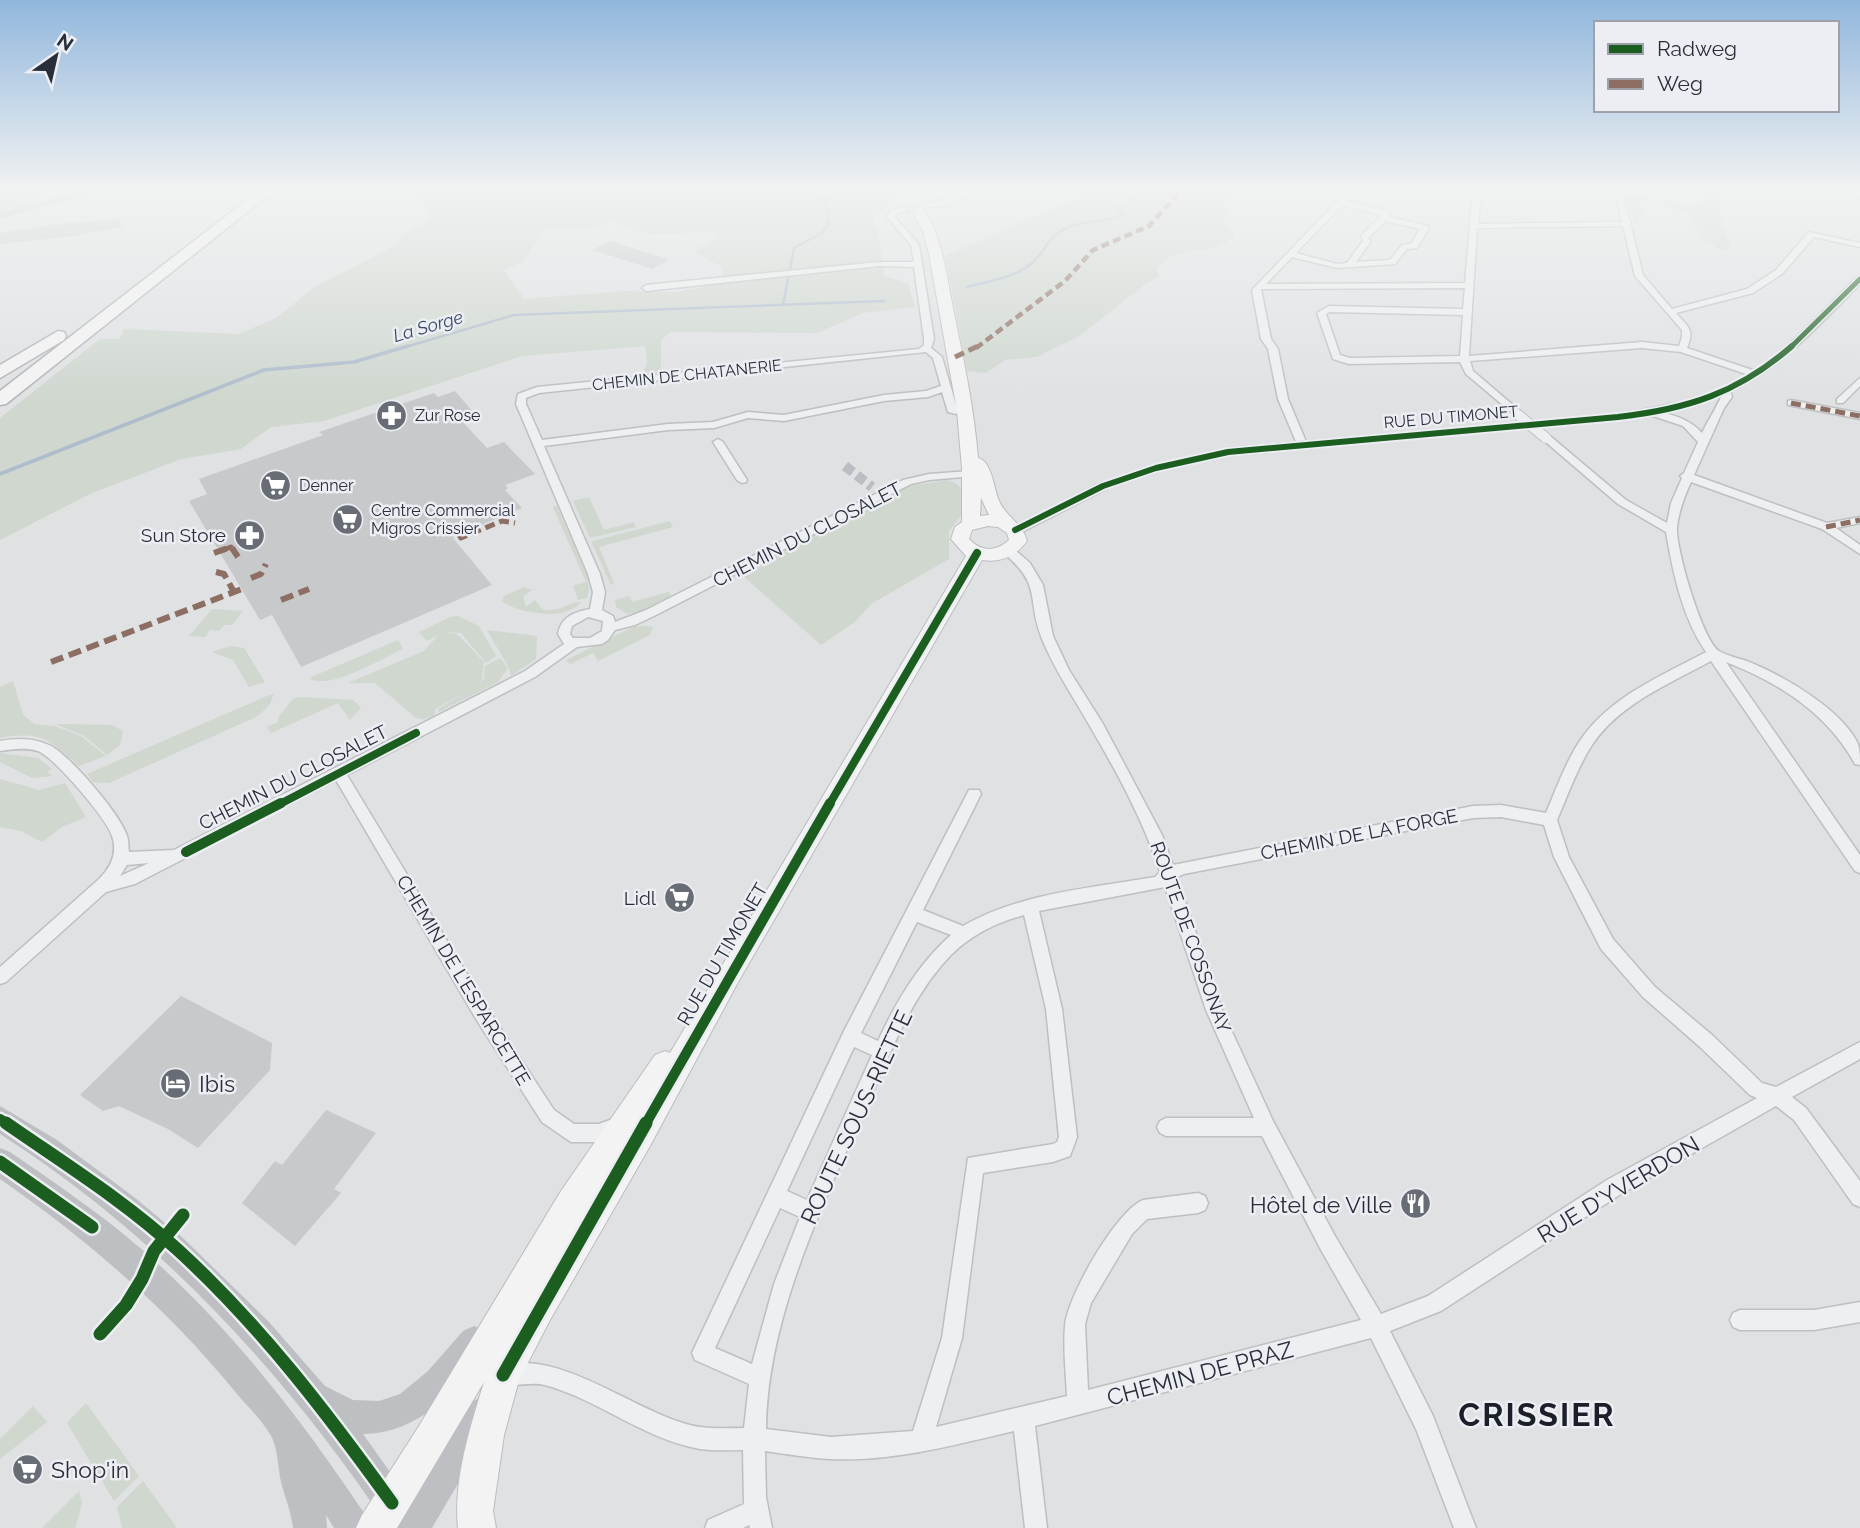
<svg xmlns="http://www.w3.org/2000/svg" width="1860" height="1528" font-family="Raleway,sans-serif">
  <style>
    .green { fill: #cfd7cf; fill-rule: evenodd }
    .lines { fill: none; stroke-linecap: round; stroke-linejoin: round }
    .stream-far1 { stroke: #afbccc; stroke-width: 2.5 }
    .stream { stroke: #afbccc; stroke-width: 3.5 }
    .building { fill: #c7c9cb }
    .minor-tunnel { stroke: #babdc1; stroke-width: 10; stroke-dasharray: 10 5; stroke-linecap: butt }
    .minor-casing { stroke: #bdbfc1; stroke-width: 3 }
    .tertiary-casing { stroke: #bdbfc1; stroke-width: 2 }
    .primary-casing { stroke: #bbbdc0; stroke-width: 2 }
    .motorway-casing { stroke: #b1b4b8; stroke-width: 3 }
    .minor { fill: #eeeff0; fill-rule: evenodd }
    .tertiary { fill: #eeeff0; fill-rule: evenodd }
    .secondary { fill: #bdbfc3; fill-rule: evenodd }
    .primary { fill: #f3f3f4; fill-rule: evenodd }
    .motorway { fill: #f3f3f4; fill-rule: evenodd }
    .minor-bridge-casing { stroke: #bdbfc1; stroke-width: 12; stroke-linecap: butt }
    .minor-bridge { stroke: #eeeff0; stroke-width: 10 }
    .quiet-far2 { stroke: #8d6e63; stroke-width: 4.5; stroke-dasharray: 8 4.5; stroke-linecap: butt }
    .quiet-far1 { stroke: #8d6e63; stroke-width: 5; stroke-dasharray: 10 5; stroke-linecap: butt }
    .quiet { stroke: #8d6e63; stroke-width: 6; stroke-dasharray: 13 6; stroke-linecap: butt }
    .cycleway-far4-casing { stroke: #eceef3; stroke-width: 8 }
    .cycleway-far3-casing { stroke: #eceef3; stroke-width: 10 }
    .cycleway-far2-casing { stroke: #eceef3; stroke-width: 12 }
    .cycleway-far1-casing { stroke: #eceef3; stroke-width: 15 }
    .cycleway-casing { stroke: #eceef3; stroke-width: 18 }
    .cycleway-far4 { stroke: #1b5e20; stroke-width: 5 }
    .cycleway-far3 { stroke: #1b5e20; stroke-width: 6 }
    .cycleway-far2 { stroke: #1b5e20; stroke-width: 8 }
    .cycleway-far1 { stroke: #1b5e20; stroke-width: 10 }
    .cycleway { stroke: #1b5e20; stroke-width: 13 }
    .labels { text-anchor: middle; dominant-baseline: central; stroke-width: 5; stroke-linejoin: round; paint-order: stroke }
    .far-street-label { font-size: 16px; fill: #282e3a; stroke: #eceef3 }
    .far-poi-label { font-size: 16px; fill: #282e3a; stroke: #eceef3; text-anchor: start }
    .far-water-label { font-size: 18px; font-style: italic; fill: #374b69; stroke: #eceef3 }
    .street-label { font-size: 19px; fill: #282e3a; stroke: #eceef3 }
    .poi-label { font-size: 19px; fill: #282e3a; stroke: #eceef3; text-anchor: end }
    .near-poi-label { font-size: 23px; fill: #282e3a; stroke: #eceef3; text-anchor: start }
    .near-street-label { font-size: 23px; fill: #282e3a; stroke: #eceef3 }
    .near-district-label { font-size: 32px; font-weight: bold; letter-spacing: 2px; fill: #1a1f2a; stroke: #eceef3 }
  </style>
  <rect width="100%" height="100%" fill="#dfe1e3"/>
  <!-- green -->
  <path class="green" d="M411,186h478l7,18 -25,8 7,20 6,44 24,7 7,24 -52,6 -46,20 -146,-1 -10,8v33l-18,1 4,-11 -2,-17 -123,10 -198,65 -53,6 -30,22 -60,10 -89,34 -92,47v-122l100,-79h19l5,-10 115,5 37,-16 40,-32 81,-41 3,-8 31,-20zM613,221l33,13 67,-1 5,5 -25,13 29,16 2,16 -49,9 -52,-1 -99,8 -20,-29 18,-8 23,-33 50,-1z
    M1089,186h141l-4,3 13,6 -9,4 1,3 -5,4 5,2 -8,10 12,18c-5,3 -12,9 -19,11 -23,7 -44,-1 -60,23l4,6 -13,7 -68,53 -42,21 -32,3 -19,13 -19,-2 -22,-115 129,-57z
    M1707,186h19l-8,24 12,37 -5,4 -9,-3 -1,-4 -13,-4 -14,-28 -37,-9 -10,2 6,7 -10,2v3l10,4 -13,2 -10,-30 73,13z
    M7,192l34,5 -4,6 -37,10v-18z
    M948,480c17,5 15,16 16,32l-15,19v28l-78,45 -16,18 -34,23 -78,-69v-6l166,-84z
    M589,497l15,33 30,-8 2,5 -46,11 -17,-37z
    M557,506l30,70 2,13 -2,9 -9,2 -5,-14 13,-4 -33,-75z
    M670,521l3,6 -74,20 15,36 -3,2 -19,-42 1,-2z
    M524,587l8,3 -9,6 3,11 9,-7 7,9c16,5 25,-7 39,-7 -14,19 -62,12 -79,-1l2,-5z
    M669,592l2,4 -32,16 -12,2 -11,-7 -1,-7 14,-4 3,6z
    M212,609l31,2 -11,14h-8l-5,6 -9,-1 -5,7 -16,-1z
    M458,616l21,10 17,30 -10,7 -25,-30 -19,-1 15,2 27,28 -2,17 -4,4 6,-4 1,-13 15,-8 8,10 -10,14 -59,30 -1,-3 28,-17 -31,17v6l-10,4 -9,-1 -41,-35h-27l76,-32 15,-17 -12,7 -8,-9 31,-15z
    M644,626l9,1 -3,8 -52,26 -5,-8 -23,11 -4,-4 67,-33z
    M487,630l50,6 -1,23 -25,17 -2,-8z
    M398,640l5,9c-20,9 -76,43 -94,29z
    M231,646l13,2 21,34 -16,5 -16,-27 -21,-8z
    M13,681l10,34 12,9 20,2 26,10 25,20 -27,10c-31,-27 -36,-35 -79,-28v-51z
    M274,693l-4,11 -12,12 -149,67 -16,-1 -6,-8z
    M298,697l55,3 8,8 -11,12 -12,-17 -67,30 -4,-6 11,-5v-4l14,-18z
    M61,724l51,1 11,6 -3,14 -13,10 -24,-20 -26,-10z
    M0,753l38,5 14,11 -5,3 6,4 -21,2 -32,-16z
    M0,779l39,11 26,-7 21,34 -24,10 -20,15 -21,-11 -21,-4z
    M86,1403l53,73 -25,25 -47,-78z
    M33,1406l14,16 -47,37v-20z
    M143,1481l34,47h-55l-5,-21z
    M79,1491l3,13 -7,24h-33z"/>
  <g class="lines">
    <!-- stream-far1 -->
    <path class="stream-far1" d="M967,287c22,-6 48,-9 66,-25 12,-11 17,-27 33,-34 19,-9 40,-4 58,-15l-11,-6 1,-2h18l4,-6 -17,-7v-6
      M783,305l11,-57 28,-15 7,-11 -4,-22 -34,-14
      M402,348l112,-33 370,-14"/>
    <!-- stream -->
    <path class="stream" d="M0,474l264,-104 90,-8 54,-16"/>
  </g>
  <!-- building -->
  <path class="building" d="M120,219l2,8 -48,9 -74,8v-11l57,-9z
    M610,241l42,13 17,6 -16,9 -61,-19z
    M455,391l18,21 -15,5 29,31 17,-6 31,32 -30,11 3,3 -3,2 17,18 -70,29 40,48 -191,82 -29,-52 -12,5 -71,-119 18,-7 -8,-15 124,-44 -4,-3 115,-39 4,4z
    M181,996l91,47 -2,27 -72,78 -30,-19 -49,-23 -16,5 -23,-16z
    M326,1110l50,23 -42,56 7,4 -46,53 -53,-43 33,-42 7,4z"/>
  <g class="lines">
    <!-- minor-tunnel -->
    <path class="minor-tunnel" d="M845,466l27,21"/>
    <defs>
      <path id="minor" d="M980,186h10l-40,18 -20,3 -4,-2z
        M1352,186h7l-13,15 39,9 5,3 -1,4 39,9 1,2 -12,20 -10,1 -12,15 -58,4 -45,-11 -26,27 199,-1 7,-82 18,-15h8l-18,16 -2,22 144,-2 -6,-29 -9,-7h9l6,4 21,85 29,34 75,-20 29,-19 33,-38 51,11v4l-46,-10 -32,37 -29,19 -77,20c12,14 19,16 11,35l71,24v4h-6l-71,-24 -39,-4 -172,13 3,10 48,41v4l-4,1 -51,-43 -6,-12 -111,2 -16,-5 -16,-46 12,-7 134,3 2,-21 -204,1 10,50 7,10 10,50 19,45 -5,3 -5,-3 -19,-45 -10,-50 -7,-10 -9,-49zM1342,205l40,10 -21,21 2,5 -16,22 -10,1 -41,-11zM1386,221l34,8 -9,15 -9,1 -12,15 -34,2 15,-21 -3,-3zM1623,226l12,50 47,54v7l-3,9 -37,-4 -173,14 8,-128zM1330,312l133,3 -3,41 -110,2 -10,-3 -14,-41z
        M905,207h3v4l-12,2 -1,4 24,28 15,94 -3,9 11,9 16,55 -2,2 -8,-2 -6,-20 -14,5 -44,4 -100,20 -36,-3 -34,10 -46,2 -124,16 56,128 5,18 -3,18 11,6 2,6 31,-12 257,-130 26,-6 41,-3 4,1v4l-45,4 -18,4 -257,132 -19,9 -20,5 -7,10 -6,4 -25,3 -42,30 -188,98 141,234 66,101 20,14h25l19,-7 6,3 3,6 -3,6 -25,10h-28l-29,-20 -66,-103 -140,-239 -201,104 -29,8 -100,90 -6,2v-17l99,-88c12,-12 19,-26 13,-43 -5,-17 -58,-79 -74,-85 -12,-4 -26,-2 -38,0v-10c17,-3 33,-3 49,4 19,8 72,70 78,91 2,5 1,11 2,16l45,-2 351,-179 39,-27 -6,-10c3,-17 16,-22 32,-25l3,-17 -5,-18 -72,-170 2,-10 19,-7 382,-38 5,-4v-6l-10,-72 -35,-1 -233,25 -4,-3 4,-3 233,-23h35l-3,-17 -24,-28 3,-7zM926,352l7,6 8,28 -15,5 -42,4 -100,20 -36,-3 -35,10 -45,2 -126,16 -16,-36v-6l13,-5zM588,617l15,4 -1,10 -12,7h-17l-3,-4 2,-8zM149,863l-29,13 7,-11z
        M1860,378v8l-17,17h-6v-4z
        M1724,389h6l2,8 -8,11 -30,67 133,48 33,-6v6l-24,5 24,17v9l-38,-25 -131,-47c-7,15 -12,29 -14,45 -2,20 26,115 42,124 10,6 25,8 35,13 33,14 89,47 104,80 2,7 2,14 2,21l-5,-1c-27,-50 -77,-82 -129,-102l134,193v18l-5,-2 -144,-210c-42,23 -92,43 -119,84 -15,23 -24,50 -35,75l12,37 44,82 42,48 57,48 50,48 14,4 84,-45v17l-68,38 14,11 54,73v26l-7,-3 -59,-84 -18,-14 -155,88 -180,117 -51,20 43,85 43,112h-22l-38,-99 -45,-91 -336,88 12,102h-22l-11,-97c-60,14 -122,31 -184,28 -21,-1 -43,-5 -65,-8l1,46 6,31h-22l-1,-3 -6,3h-38l3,-8 36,-16 -1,-54c-14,0 -29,1 -43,-1 -56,-10 -101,-49 -155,-64 -16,-4 -33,4 -48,-3l-4,-7 4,-7c60,-25 143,50 203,59 14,2 30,1 44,1l5,-44 -54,-24 -3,-7 152,-322 125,-241h10l2,4 -58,116 40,16c58,-33 127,-38 192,-49l5,-5c-16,-50 -42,-98 -69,-144 -17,-30 -36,-57 -49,-89 -16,-40 1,-52 -37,-85v-6h8l17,15 13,22 10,51 16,34 34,54 59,111 11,30 300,-59 28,-1 45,8c11,-26 21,-55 38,-78 30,-40 79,-60 122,-83 -24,-35 -33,-79 -40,-120l-48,-28 -77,-66 9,-2 76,64 41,23 4,-20 11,-25 -2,-2 4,-3 14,-31 -15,-16 -39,-13 5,-3c20,4 39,7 53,23 7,-15 18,-30 22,-44zM1501,817l43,8 10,32 47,92 42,48 57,50 50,48 7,3 -150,82 -179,116 -47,18 -46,-78 -62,-115 -51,-111 -45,-133 7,-3 289,-56zM1165,887l41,123 48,108h-88l-6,3 -3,6 3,6 6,3h96l59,114 40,70 -273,70 -3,-66 6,-21 41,-69 15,-15 51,-6 7,-3 3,-7 -3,-7 -7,-3 -55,7c-27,11 -76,97 -78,126 -2,22 1,47 2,70l-131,31 26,-89 21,-165 70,-11 17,-6 7,-19 -15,-128 -23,-98zM1024,915l22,94 13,128 -2,5 -4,2 -85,14 -26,180 -29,93 -82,6 -65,-8c1,-110 56,-223 100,-322 24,-52 44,-110 85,-152 21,-21 45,-32 73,-40zM917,922l34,13c-33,29 -55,67 -73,106l-17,-8zM854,1047l18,8 -65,145 -20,-9zM780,1208l20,9 -26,67 -22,80 -37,-16z
        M1791,400l69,13v6l-72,-14v-4z
        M718,439l5,3 24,38 -1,2 -4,1 -5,-3 -24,-38z
        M1860,1302v20l-46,8h-74l-7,-3 -3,-7 3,-7 7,-3h74z"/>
      <path id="tertiary" d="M0,186l48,4 18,10 -5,3 -15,-8 -46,-6z"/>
      <path id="primary" d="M903,186h12l7,15 -2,3h-8z
        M919,208l4,1c20,30 23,64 30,99 10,49 21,99 25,150 14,3 16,31 21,43 8,17 23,22 28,40 -11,15 -26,22 -45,19l-245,424 -87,162 -100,174 -31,60 -15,55 -11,76 3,17h-38c-5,-48 12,-100 26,-146l-87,146h-41l6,-13 57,-89 142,-235 94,-136 10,-4 5,2 296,-497 -15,-17 4,-12 7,-5v-54l-5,-57 -28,-157 -6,-23 -10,-19zM981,498l8,17 -9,1zM988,526l10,1 9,6 2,7c-13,12 -28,12 -40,-1l3,-9z"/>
      <path id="motorway" d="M265,186h15l-274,218 -6,1v-14z
        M1827,186h22l11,4v8z
        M58,331l6,1 2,4 -2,4 -64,38v-13z"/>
    </defs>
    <!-- minor casing -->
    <use href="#minor" class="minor-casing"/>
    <!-- tertiary casing -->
    <use href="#tertiary" class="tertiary-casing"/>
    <!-- primary casing -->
    <use href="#primary" class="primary-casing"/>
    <!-- motorway casing -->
    <use href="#motorway" class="motorway-casing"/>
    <!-- minor -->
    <use href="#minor" class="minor"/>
    <!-- tertiary -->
    <use href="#tertiary" class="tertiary"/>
    <!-- secondary -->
    <path class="secondary" d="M99,186h19l-118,33v-6z
      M1860,275v11c-82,86 -121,121 -242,135l-390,36 -68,15 -51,17 -88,45 -6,1 -8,-5 90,-47 53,-18 78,-18 390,-34 78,-15 27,-10 37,-22 34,-28 62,-62z
      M0,1106l57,34 77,57 48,40 87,85 56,64 28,14 26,1 21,-7 28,-23 35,-40 11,-5 11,5 5,11 -5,11c-33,41 -66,80 -122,81l47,66 61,-98 11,-5 11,5 5,11 -5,11 -61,104h-43c-104,-155 -231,-293 -389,-394z
      M0,1148l10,4c44,30 88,60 129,95 89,77 162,171 227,269l5,12h-37l-8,-13 1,13h-34c-2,-17 -8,-30 -12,-46 -3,-13 -3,-30 -8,-42 -7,-16 -25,-33 -36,-46 -69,-85 -148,-153 -237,-215z"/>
    <!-- primary -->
    <use href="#primary" class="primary"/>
    <!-- motorway -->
    <use href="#motorway" class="motorway"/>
    <defs>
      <path id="minor-bridge" d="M1517,414l29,24"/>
    </defs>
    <!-- minor-bridge casing -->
    <use href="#minor-bridge" class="minor-bridge-casing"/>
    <!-- minor-bridge -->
    <use href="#minor-bridge" class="minor-bridge"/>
    <!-- quiet-far2 -->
    <path class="quiet-far2" d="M976,348l89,-67 28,-31 56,-24 36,-40"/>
    <!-- quiet-far1 -->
    <path class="quiet-far1" d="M955,357l23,-11
      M1791,403l69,13
      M1826,527l34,-7
      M459,535l2,3 41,-17 13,2
      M223,550l8,-3 2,3"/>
    <!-- quiet -->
    <path class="quiet" d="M232,548l6,9
      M214,553l14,-5
      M216,572l8,2 10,18
      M251,578l10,-4 5,-10
      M281,600l28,-11
      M51,662l191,-73"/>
    <defs>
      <path id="cycleway-far4" d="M1790,348l70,-69"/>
      <path id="cycleway-far3" d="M1015,530l88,-44 53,-18 72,-16 390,-35c70,-8 120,-24 174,-71"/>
      <path id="cycleway-far2" d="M278,805l138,-72
        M829,805l148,-252"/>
      <path id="cycleway-far1" d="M186,852l95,-49
        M0,1119l9,6
        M645,1125l185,-322"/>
      <path id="cycleway" d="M6,1123c59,41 120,79 172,127 83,76 149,163 214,253
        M0,1162l92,65
        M100,1334l26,-29 16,-26 12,-28 29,-36
        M503,1375l143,-252"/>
    </defs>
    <!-- cycleway-far4 casing -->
    <use href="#cycleway-far4" class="cycleway-far4-casing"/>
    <!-- cycleway-far3 casing -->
    <use href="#cycleway-far3" class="cycleway-far3-casing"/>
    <!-- cycleway-far2 casing -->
    <use href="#cycleway-far2" class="cycleway-far2-casing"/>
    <!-- cycleway-far1 casing -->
    <use href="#cycleway-far1" class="cycleway-far1-casing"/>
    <!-- cycleway casing -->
    <use href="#cycleway" class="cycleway-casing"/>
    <!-- cycleway-far4 -->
    <use href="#cycleway-far4" class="cycleway-far4"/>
    <!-- cycleway-far3 -->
    <use href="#cycleway-far3" class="cycleway-far3"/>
    <!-- cycleway-far2 -->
    <use href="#cycleway-far2" class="cycleway-far2"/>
    <!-- cycleway-far1 -->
    <use href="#cycleway-far1" class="cycleway-far1"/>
    <!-- cycleway -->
    <use href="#cycleway" class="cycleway"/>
  </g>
  <!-- sky -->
  <linearGradient id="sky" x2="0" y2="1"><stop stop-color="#91b7dd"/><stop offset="0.47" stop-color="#f1f2f2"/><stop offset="1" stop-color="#f1f2f2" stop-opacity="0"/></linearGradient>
  <rect width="1860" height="400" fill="url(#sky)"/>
  <!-- icons -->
  <defs>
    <symbol id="pharmacy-disc" viewBox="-11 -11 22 22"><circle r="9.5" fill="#686d75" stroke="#eceef3"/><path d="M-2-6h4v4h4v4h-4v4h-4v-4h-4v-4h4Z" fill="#fff"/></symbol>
    <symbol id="supermarket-disc" viewBox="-11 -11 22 22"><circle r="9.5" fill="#686d75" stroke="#eceef3"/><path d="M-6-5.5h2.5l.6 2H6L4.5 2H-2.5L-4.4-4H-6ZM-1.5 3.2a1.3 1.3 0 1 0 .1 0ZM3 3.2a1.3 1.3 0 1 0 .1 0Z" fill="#fff"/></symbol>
    <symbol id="hotel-disc" viewBox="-11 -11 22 22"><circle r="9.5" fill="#686d75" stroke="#eceef3"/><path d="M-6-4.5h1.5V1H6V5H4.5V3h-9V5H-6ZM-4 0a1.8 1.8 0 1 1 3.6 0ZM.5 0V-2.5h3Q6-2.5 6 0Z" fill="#fff"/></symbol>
    <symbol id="restaurant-disc" viewBox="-11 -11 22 22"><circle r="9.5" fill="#686d75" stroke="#eceef3"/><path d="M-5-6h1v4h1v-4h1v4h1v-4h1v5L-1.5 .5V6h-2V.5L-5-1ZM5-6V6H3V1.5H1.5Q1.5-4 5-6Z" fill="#fff"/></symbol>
  </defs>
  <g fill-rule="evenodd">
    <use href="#pharmacy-disc" x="374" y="398" width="35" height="35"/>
    <use href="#supermarket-disc" x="258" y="468" width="35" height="35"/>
    <use href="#supermarket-disc" x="330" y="502" width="35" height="35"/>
    <use href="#pharmacy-disc" x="232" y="518" width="35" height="35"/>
    <use href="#supermarket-disc" x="662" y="880" width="35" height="35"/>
    <use href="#hotel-disc" x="158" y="1066" width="35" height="35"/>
    <use href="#restaurant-disc" x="1398" y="1186" width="35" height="35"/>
    <use href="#supermarket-disc" x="10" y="1452" width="35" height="35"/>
  </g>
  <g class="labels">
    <!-- far-street labels -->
    <g class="far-street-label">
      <text transform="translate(687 375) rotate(-6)">CHEMIN DE CHATANERIE</text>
      <text transform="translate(1451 417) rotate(-5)">RUE DU TIMONET</text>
    </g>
    <!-- far-poi labels -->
    <g class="far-poi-label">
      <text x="415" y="415">Zur Rose</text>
      <text x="299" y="485">Denner</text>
      <text x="371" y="510">Centre Commercial<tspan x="371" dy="18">Migros Crissier</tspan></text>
    </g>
    <!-- far-water labels -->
    <g class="far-water-label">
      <text transform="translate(428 326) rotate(-16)">La Sorge</text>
    </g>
    <!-- street labels -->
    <g class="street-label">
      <text transform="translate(807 534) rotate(-27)">CHEMIN DU CLOSALET</text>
      <text transform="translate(293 777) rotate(-27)">CHEMIN DU CLOSALET</text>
      <text transform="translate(1359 834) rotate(-11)">CHEMIN DE LA FORGE</text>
      <text transform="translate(1191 937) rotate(70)">ROUTE DE COSSONAY</text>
      <text transform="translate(722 954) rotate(-60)">RUE DU TIMONET</text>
      <text transform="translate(464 980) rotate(59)">CHEMIN DE L'ESPARCETTE</text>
    </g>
    <!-- poi labels -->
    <g class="poi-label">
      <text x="226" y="535">Sun Store</text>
      <text x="656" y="898">Lidl</text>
    </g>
    <!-- near-poi labels -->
    <g class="near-poi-label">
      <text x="199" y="1083">Ibis</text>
      <text x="1392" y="1204" text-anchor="end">Hôtel de Ville</text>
      <text x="51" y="1469">Shop'in</text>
    </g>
    <!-- near-street labels -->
    <g class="near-street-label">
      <text transform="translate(856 1117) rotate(-65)">ROUTE SOUS-RIETTE</text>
      <text transform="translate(1618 1189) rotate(-31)">RUE D'YVERDON</text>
      <text transform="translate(1200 1373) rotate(-15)">CHEMIN DE PRAZ</text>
    </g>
    <!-- near-district labels -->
    <g class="near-district-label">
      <text x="1537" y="1414">CRISSIER</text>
    </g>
  </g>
  <!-- legend -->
  <rect x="1594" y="21" width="245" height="91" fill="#eceef3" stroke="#9ea1a9" stroke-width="2"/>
  <rect x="1608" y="44" width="35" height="10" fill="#1b5e20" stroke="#9ea1a9" stroke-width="2"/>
  <text x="1657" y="56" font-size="21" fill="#282e3a">Radweg</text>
  <rect x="1608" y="79" width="35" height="10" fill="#8d6e63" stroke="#9ea1a9" stroke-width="2"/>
  <text x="1657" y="91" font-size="21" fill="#282e3a">Weg</text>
  <!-- north arrow -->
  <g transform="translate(56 56) rotate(34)" stroke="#eceef3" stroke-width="5" paint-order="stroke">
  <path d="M0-5L12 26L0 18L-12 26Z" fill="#282e3a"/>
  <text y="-10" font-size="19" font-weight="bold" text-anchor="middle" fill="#282e3a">N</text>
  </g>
</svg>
